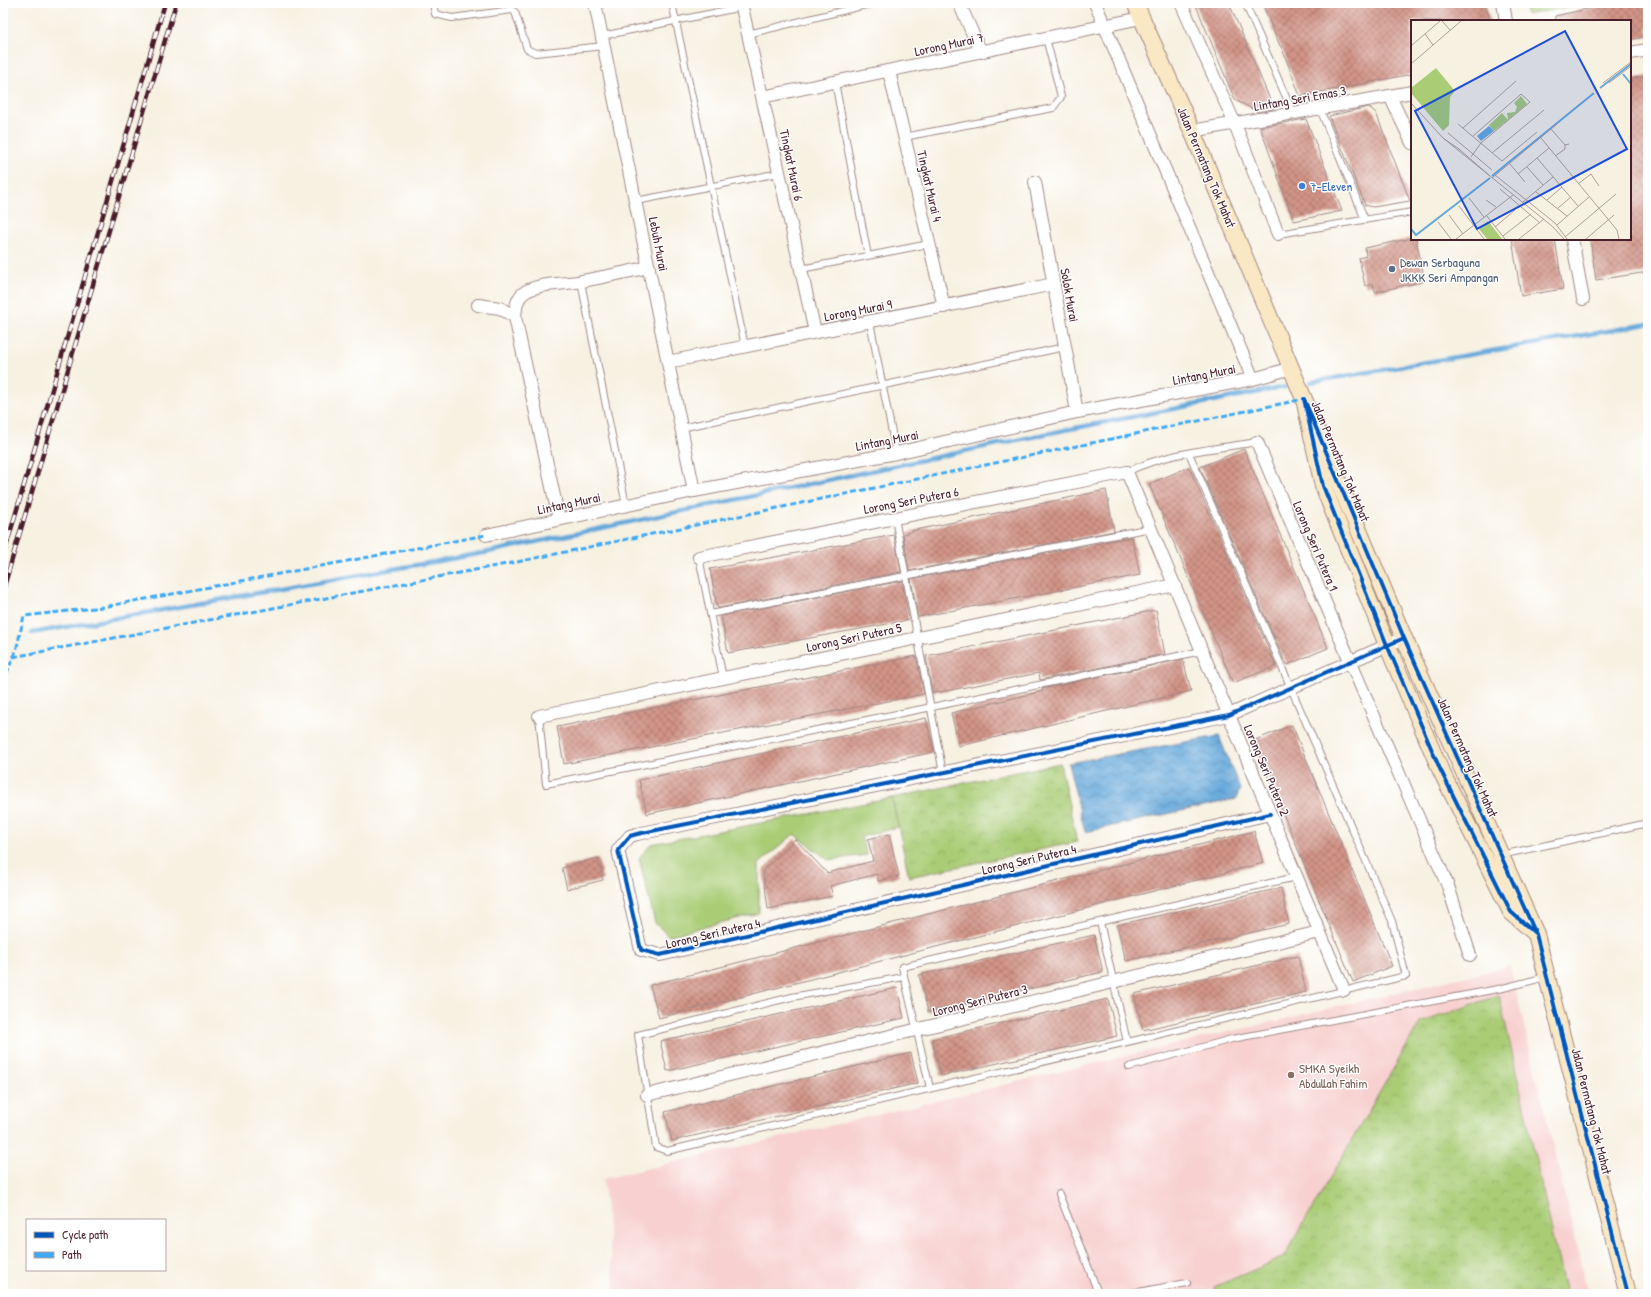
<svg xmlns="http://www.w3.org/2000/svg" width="1651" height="1297" font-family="'Patrick Hand',sans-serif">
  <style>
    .built { fill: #f7d0cf }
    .park { fill: url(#park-crowns); stroke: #7a7650 }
    .garden { fill: #a9cc75; stroke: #7a7650 }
    .water { fill: url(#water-waves); stroke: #586483 }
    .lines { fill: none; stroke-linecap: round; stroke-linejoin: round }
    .stream { stroke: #66a9db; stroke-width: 4.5 }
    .building { fill: url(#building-cross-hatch) }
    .lane-casing { stroke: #a08886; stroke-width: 8 }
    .street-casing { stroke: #a08886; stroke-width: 14 }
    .secondary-casing { stroke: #a08886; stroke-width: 18 }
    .lane { stroke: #fff; stroke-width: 6 }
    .street { stroke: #fff; stroke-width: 12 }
    .secondary { stroke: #fae7c3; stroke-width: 16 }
    .rail-casing { stroke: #4a1f2b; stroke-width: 4.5 }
    .rail { stroke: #fff; stroke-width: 3; stroke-dasharray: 9; stroke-linecap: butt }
    .quiet { stroke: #3fa9f5; stroke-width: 3; stroke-dasharray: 6 3; stroke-linecap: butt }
    .cycleway-casing { stroke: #fff; stroke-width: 6 }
    .cycleway { stroke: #0057b8; stroke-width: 4 }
    .shop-dot { fill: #3f7fe0; stroke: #fff; stroke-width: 1.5 }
    .service-dot { fill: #5c6f8a; stroke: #fff; stroke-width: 1.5 }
    .education-dot { fill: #8d6e63; stroke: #fff; stroke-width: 1.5 }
    .labels { text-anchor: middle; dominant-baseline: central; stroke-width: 3; stroke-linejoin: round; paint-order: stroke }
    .street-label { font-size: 13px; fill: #4a1f2b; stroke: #fff }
    .shop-label { font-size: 13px; fill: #366cbe; stroke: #fff; text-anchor: start }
    .service-label { font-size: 13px; fill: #4e5e75; stroke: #fff; text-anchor: start }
    .education-label { font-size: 13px; fill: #785e54; stroke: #fff; text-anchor: start }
    .inset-river { fill: none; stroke: #66a9db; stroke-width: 2 }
    .inset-road { fill: none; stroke: #b29d99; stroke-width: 1 }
    .view { fill: #1d4ed8; fill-opacity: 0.15; stroke: #1d4ed8; stroke-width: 2 }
    .inset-edge { fill: none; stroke: #4a1f2b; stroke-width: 2 }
  </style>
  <defs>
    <pattern id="park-crowns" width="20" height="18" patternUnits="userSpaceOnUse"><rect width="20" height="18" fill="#a9cc75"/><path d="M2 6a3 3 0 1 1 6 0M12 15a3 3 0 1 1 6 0" fill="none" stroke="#93af65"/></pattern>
    <pattern id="water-waves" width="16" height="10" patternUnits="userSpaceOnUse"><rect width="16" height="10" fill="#66a9db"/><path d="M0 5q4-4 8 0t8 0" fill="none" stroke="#5689b2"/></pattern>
    <pattern id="building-cross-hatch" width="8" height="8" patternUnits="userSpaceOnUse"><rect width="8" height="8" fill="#d29487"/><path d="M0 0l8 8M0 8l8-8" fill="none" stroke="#ac786f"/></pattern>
  </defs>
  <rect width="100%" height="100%" fill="#fff"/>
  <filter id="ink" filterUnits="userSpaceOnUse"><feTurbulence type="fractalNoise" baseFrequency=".025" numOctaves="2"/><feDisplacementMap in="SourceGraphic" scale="8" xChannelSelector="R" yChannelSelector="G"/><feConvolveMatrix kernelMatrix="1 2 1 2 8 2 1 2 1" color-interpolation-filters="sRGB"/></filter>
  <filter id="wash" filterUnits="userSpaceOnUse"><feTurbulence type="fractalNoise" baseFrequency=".012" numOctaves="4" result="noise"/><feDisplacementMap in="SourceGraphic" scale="16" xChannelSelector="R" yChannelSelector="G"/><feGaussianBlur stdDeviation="0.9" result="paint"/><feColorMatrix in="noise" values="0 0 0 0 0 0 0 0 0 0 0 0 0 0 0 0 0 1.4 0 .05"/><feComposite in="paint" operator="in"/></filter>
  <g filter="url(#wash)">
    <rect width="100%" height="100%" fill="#f7f1e2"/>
    <!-- built -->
    <path class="built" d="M1510,966l78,328h-973l-12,-115z"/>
    <!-- park -->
    <path class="park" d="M1525,3h65l-63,12z
      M1060,763l17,79 -168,35 -17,-79z
      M1499,995l67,299h-350l-2,-7 70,-30 136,-234z"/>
    <!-- garden -->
    <path class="garden" d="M892,798l6,29 -37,10 6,18 -39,5 -34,-26 -35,30v49l-91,23 -13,-13 -16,-65 12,-14z"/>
    <!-- water -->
    <path class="water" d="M1219,736l21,53 -4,10 -151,33 -17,-69z"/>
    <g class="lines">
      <!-- stream -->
      <path class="stream" d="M1311,382l337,-58
        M32,633l452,-80 571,-121 230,-45"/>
    </g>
    <g id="blocks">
      <!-- building -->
      <path class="building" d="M1195,3h34l45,106 -16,3 -23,-12z
        M1262,3h223l5,18h-78v53l-112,22 -19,-50h-1z
        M1615,3h33v33l-18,4v-19h-74l-1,-5z
        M1648,76v196l-52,8 -6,-41h40v-160z
        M1369,107l7,6 34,88 -37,6 -8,-2 -36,-89z
        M1306,119l36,92 -48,10 -34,-94z
        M1408,239h8l9,42 -50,11 -2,-8 -8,2 -6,-28 7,-2 -1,-8z
        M1512,239h43l8,50 -42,7z
        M1244,449l84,199 -41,17 -1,-3h-1l-85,-195z
        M1189,467l87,199 -43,17 -84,-199z
        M1106,490l8,41 -205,40 -6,-37 8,-2v-1z
        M894,535l7,37 -182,36 -2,-1 -7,-38z
        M1132,537l8,38 -222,42 -7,-38z
        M902,581l7,39 -181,33 -7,-37z
        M1156,610l9,44 -125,26 -1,-7 -99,19v-1l-8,1 -6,-36z
        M916,656l8,38 -360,70 -7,-37z
        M1183,659l8,32 -232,55 -8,-33 92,-22 -1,-2z
        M926,718l8,34 -287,62 -8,-34z
        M1292,725l100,241 -39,16 -100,-241z
        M1254,831l9,32 -604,155 -9,-33z
        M889,834l10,42 -21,5 -1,-7 -47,12 3,10 -65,13 -5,-39 32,-31 32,34 46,-12 -5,-22z
        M598,858l5,22 -36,9 -5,-21z
        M1281,888l8,36 -163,37 -9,-36z
        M1094,935l9,37 -175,40 -9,-37z
        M1298,956l8,36 -163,38 -9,-36z
        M897,988l7,30 -237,53 -7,-30z
        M1108,999l9,37 -176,40 -9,-37z
        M911,1053l7,30 -246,58 -7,-29z"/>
    </g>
  </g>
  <g filter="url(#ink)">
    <use href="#blocks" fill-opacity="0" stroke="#a08886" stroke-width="1"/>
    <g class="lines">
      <defs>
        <path id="lane" d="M433,3l2,11 17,4 60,-8 3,2 12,37 8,4 69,-7
          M672,3l73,343
          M1245,3l48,110
          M748,34l126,-31
          M602,36l140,-29
          M835,82l33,174
          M1320,109l45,111
          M904,137l149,-29 8,-11 -15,-59
          M636,201l143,-28
          M1278,234l134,-22
          M801,269l128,-25
          M581,282l45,223
          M870,322l26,131
          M681,428l384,-81
          M1127,472c40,-20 87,-23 130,-30
          M895,518l48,255
          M699,557l24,121
          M710,614l441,-86
          M539,716l7,68 386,-77 270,-56
          M1501,855l147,-32
          M1100,922l27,120
          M904,977l-112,20 -154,38 18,112 11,4 739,-175 -14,-55 -203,-468
          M1129,1067l103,-28 271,-51 43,-11
          M930,1088l-28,-121 394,-90
          M1059,1194c13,34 28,66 39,100
          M1127,1294l60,-11"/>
        <path id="street" d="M595,3l99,488
          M741,3l74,329
          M959,3l22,49
          M1095,3l158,376
          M1181,3l54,121 43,110
          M1503,3l3,18
          M1630,53l18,-3
          M889,71l55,236
          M1390,96l22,47
          M762,97l379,-79
          M1192,131l220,-39
          M1035,182l42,230
          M1572,239l11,60
          M478,305l22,3 15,9 44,202
          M515,317c1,-9 1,-19 10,-25 17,-10 39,-7 57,-11 23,-4 45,-9 67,-14
          M668,362l386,-78
          M1257,442l93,219 98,225 22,69
          M486,535l208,-44 202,-38 181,-41 176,-33 39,-11
          M699,557l428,-85 217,518
          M539,716l636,-131
          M1270,814l-610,141 -19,-5 -23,-100 12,-14 7,-2 592,-119 175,-77
          M647,1095l672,-163"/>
        <path id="secondary" d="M1135,3l57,128 112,268
          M1536,934l-25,-22 -71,-143 -53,-124 -64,-159 -19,-87 100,239 132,296 92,360"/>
      </defs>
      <!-- lane casing -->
      <use href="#lane" class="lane-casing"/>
      <!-- street casing -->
      <use href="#street" class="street-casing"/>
      <!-- secondary casing -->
      <use href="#secondary" class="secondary-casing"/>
      <!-- lane -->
      <use href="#lane" class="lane"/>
      <!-- street -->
      <use href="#street" class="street"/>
      <!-- secondary -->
      <use href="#secondary" class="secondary"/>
      <defs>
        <path id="rail" d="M3,557l162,-554
          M3,590l173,-587"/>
      </defs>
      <!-- rail casing -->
      <use href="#rail" class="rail-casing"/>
      <!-- rail -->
      <use href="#rail" class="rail"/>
      <!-- quiet -->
      <path class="quiet" d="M13,657l499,-94 792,-164
        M3,682l13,-31 8,-35 79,-9 383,-72"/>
      <defs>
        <path id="cycleway" d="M1270,814l-610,141 -19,-5 -23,-100 12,-14 7,-2 592,-119 175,-77
          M1536,934l-25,-22 -71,-143 -53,-124 -64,-159 -19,-87 100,239 132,296 92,360"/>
      </defs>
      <!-- cycleway casing -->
      <use href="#cycleway" class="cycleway-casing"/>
      <!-- cycleway -->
      <use href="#cycleway" class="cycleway"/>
    </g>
  </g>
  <!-- markers -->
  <circle class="shop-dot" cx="1302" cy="186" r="4"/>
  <circle class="service-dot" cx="1392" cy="269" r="4"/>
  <circle class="education-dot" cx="1291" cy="1075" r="4"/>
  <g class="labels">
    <!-- street labels -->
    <g class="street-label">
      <text transform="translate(949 44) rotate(-12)">Lorong Murai 7</text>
      <text transform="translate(1300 98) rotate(-10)">Lintang Seri Emas 3</text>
      <text transform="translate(792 165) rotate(78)">Tingkat Murai 6</text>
      <text transform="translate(1207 167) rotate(67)">Jalan Permatang Tok Mahat</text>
      <text transform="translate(930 186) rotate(77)">Tingkat Murai 4</text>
      <text transform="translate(659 244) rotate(79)">Lebuh Murai</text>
      <text transform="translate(1070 295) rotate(80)">Solok Murai</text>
      <text transform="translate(858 310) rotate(-11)">Lorong Murai 9</text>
      <text transform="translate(1204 374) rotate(-11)">Lintang Murai</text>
      <text transform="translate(887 440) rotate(-11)">Lintang Murai</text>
      <text transform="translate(1341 461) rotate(67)">Jalan Permatang Tok Mahat</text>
      <text transform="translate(911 500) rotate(-11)">Lorong Seri Putera 6</text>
      <text transform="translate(569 503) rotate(-12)">Lintang Murai</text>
      <text transform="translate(1316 546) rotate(67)">Lorong Seri Putera 1</text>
      <text transform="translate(854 637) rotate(-12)">Lorong Seri Putera 5</text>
      <text transform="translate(1468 757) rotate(66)">Jalan Permatang Tok Mahat</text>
      <text transform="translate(1267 770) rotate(67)">Lorong Seri Putera 2</text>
      <text transform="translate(1029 859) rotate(-13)">Lorong Seri Putera 4</text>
      <text transform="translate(713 933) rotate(-13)">Lorong Seri Putera 4</text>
      <text transform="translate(980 1000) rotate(-14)">Lorong Seri Putera 3</text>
      <text transform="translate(1592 1111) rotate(76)">Jalan Permatang Tok Mahat</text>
    </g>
    <!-- shop labels -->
    <g class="shop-label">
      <text x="1310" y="186">7-Eleven</text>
    </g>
    <!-- service labels -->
    <g class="service-label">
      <text x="1400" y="262">Dewan Serbaguna<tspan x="1400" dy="15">JKKK Seri Ampangan</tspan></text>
    </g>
    <!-- education labels -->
    <g class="education-label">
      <text x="1299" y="1068">SMKA Syeikh<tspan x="1299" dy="15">Abdullah Fahim</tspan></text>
    </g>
  </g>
  <!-- overview -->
  <g transform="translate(1411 20)">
    <rect width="220" height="220" fill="#f7f1e2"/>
    <path d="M25,48l19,23 -5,6 -1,28 -6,6 -32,-38v-5zM91,93l6,7 -14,11 -5,-6zM77,201l14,18h-15l-8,-10z" fill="#a9cc75"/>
    <path d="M110,76l6,8 -19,16 -1,-7 8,-1 2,-5 -3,-4z" fill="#a9cc75"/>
    <path d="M78,106l5,5 -13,10 -4,-5z" fill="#66a9db"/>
    <path class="inset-river" d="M212,54l8,10M189,68l31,-24M81,156l102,-83M0,209l5,6 74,-57"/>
    <path class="inset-road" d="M31,1l8,9M14,14l8,11M0,26l29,-25M0,44l50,-43M192,63l28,-21M198,63l22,-17M0,83l32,35 47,38 -31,-27 -16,-11M47,104l44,37 35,-29M52,108l53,-47M140,109l14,16 4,-1M37,113l44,37M130,118l76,92 2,9M81,133l52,-43M144,136l10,-7v-4M60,137l10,-14 49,-41 -9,-8 -48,42M126,138l41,48M99,144l15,18M116,147l16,18M107,154l31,-26M84,155l60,48 12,16M79,156l62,50 12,13M81,158l65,-54M167,164l13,-10 8,12M89,169l40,34M125,172l31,24M58,178l15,19M75,180l10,7M136,180l15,-13M112,182l30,-25M48,186l25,33M147,188l13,-11M38,195l14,19M75,195l19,24M27,202l13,17M146,205l32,-28M84,207l20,-17M92,216l28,-22M154,217l51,-43M45,219l57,-44M108,219l25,-20M175,219l28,-24"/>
    <path class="view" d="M154,11l62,118 -150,80 -62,-118z"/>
    <rect width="220" height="220" class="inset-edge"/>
  </g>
  <!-- margin -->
  <rect width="1651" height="1297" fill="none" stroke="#fff" stroke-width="16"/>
  <!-- legend -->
  <rect x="26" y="1219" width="140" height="52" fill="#ffffff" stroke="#b7a5aa"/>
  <rect x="34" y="1232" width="20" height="6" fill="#0057b8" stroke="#b7a5aa"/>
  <text x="62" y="1239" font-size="12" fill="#4a1f2b">Cycle path</text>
  <rect x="34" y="1252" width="20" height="6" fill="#3fa9f5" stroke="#b7a5aa"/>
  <text x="62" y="1259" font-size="12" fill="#4a1f2b">Path</text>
</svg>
